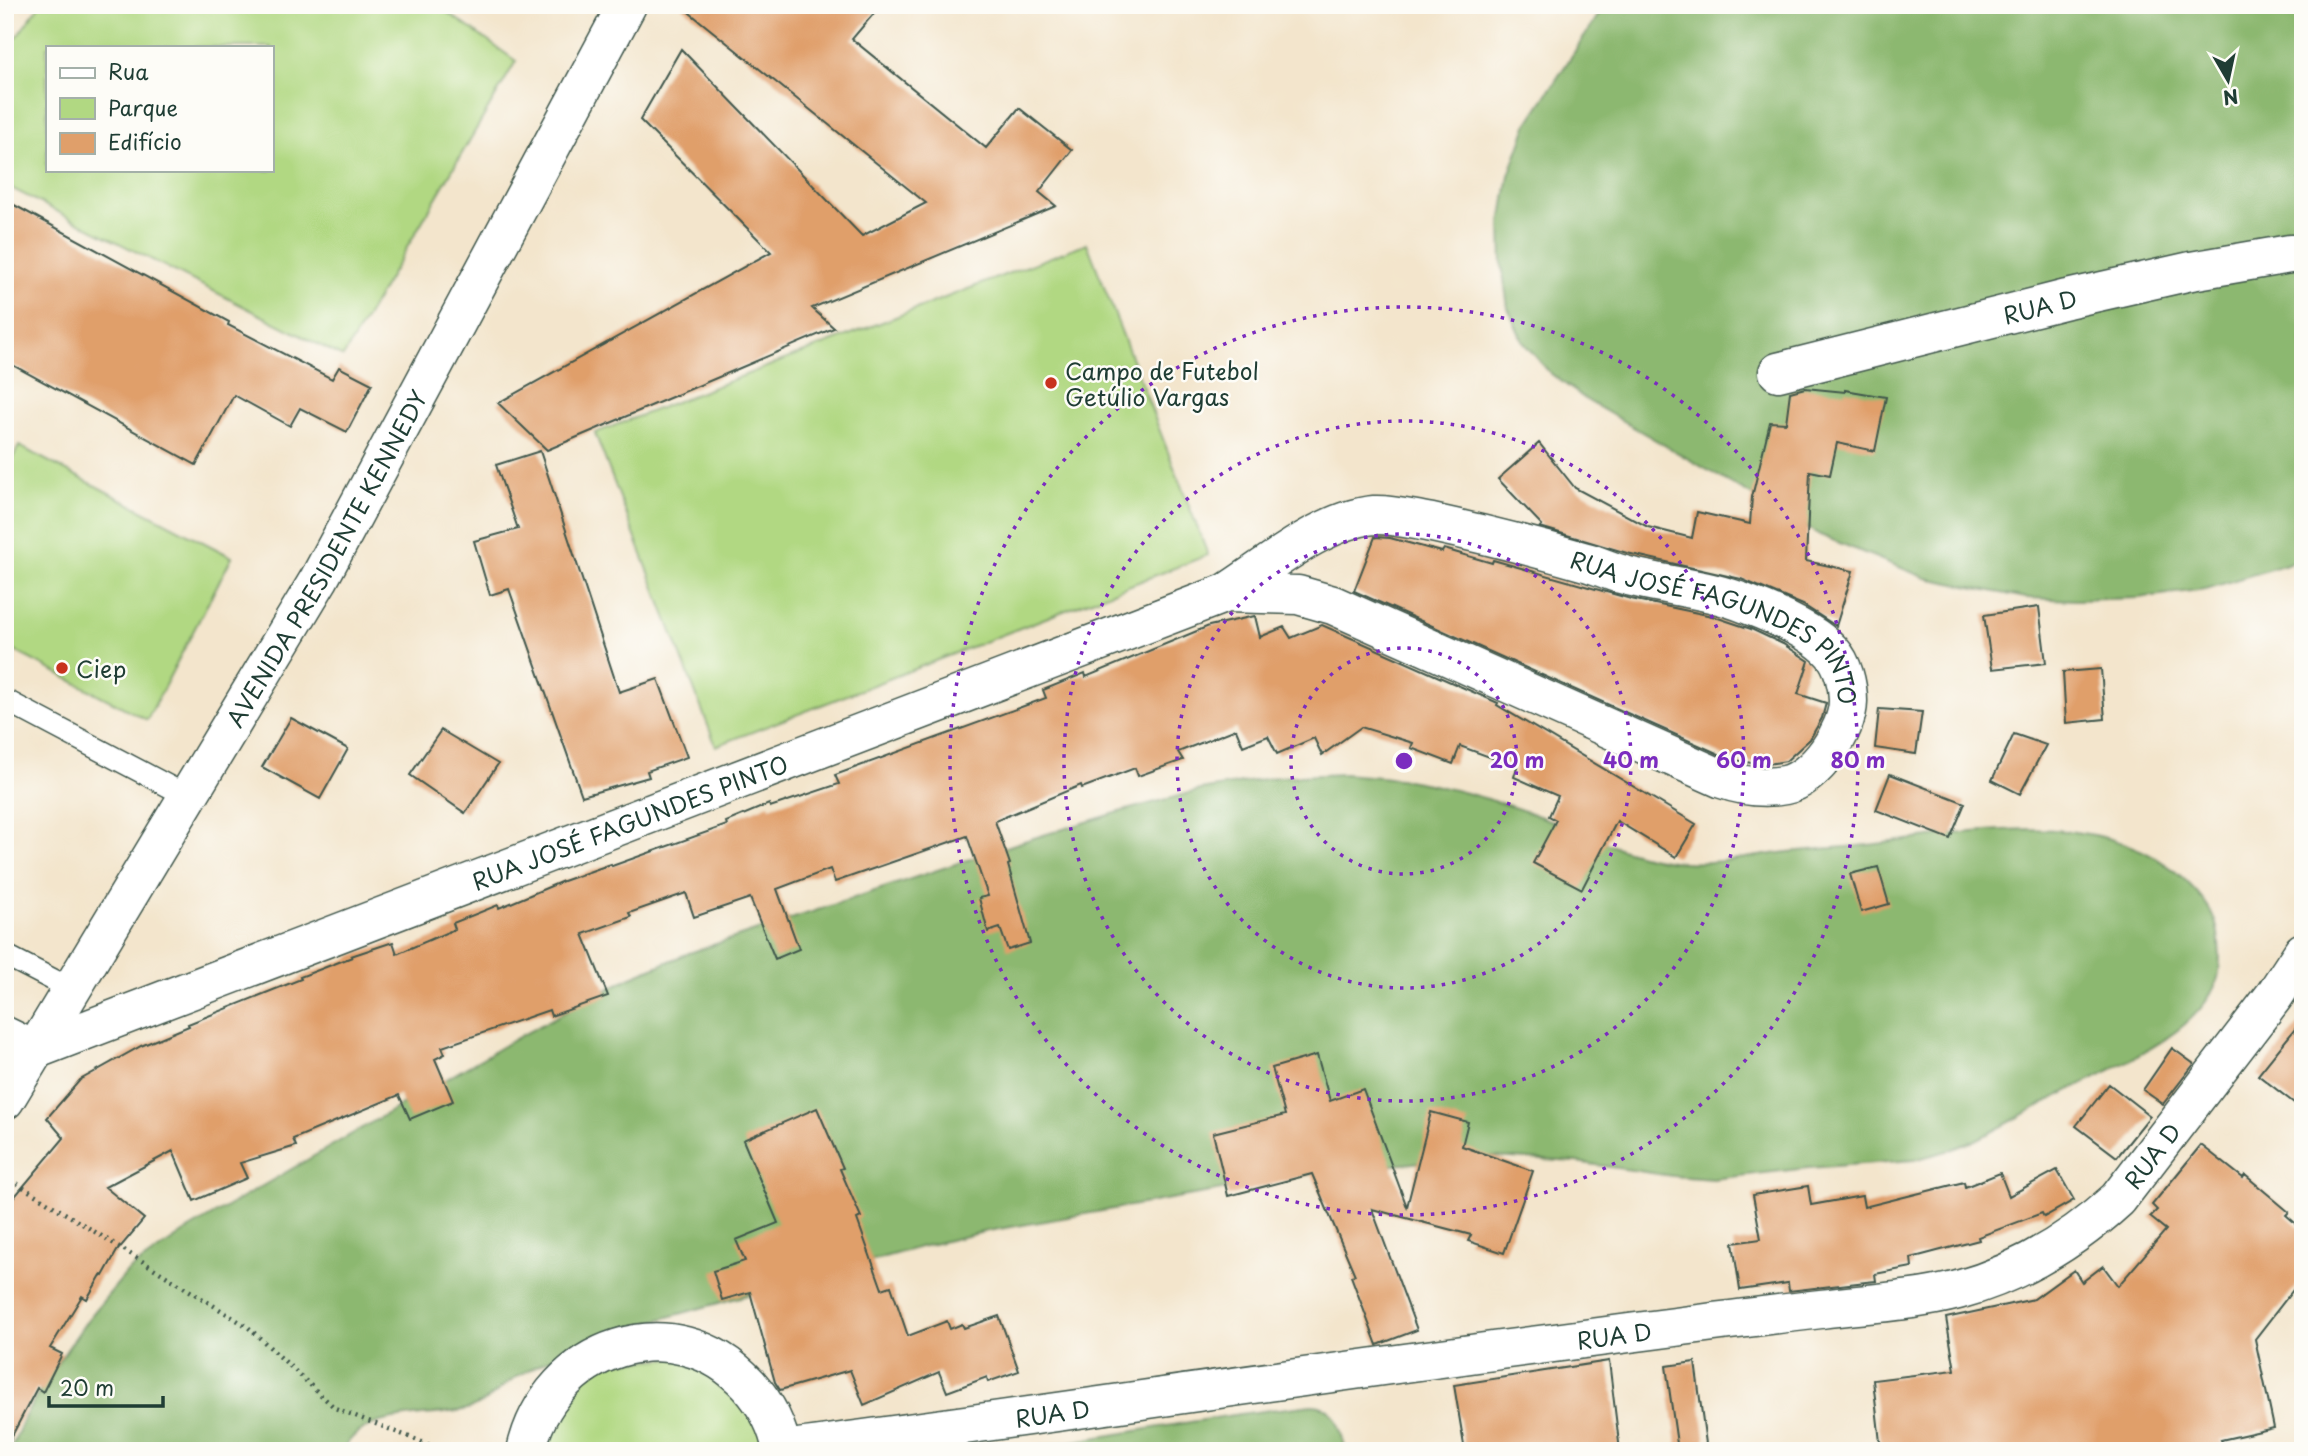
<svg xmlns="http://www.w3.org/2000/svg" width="2308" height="1456" font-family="'Playpen Sans',sans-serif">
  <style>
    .green { fill: #b1d882; stroke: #688a5b; stroke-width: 2; fill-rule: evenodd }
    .forest { fill: #8cb870; stroke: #567a52; stroke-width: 2 }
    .building { fill: #e09f6a }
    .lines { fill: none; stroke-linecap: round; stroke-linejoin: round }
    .service-casing { stroke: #3f564b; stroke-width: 24 }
    .minor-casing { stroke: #3f564b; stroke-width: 41 }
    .secondary-casing { stroke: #3f564b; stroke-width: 41 }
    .path { stroke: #3f564b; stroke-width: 4.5; stroke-dasharray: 2 5; stroke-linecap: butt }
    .service { stroke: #fff; stroke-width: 21 }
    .minor { stroke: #fff; stroke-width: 38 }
    .secondary { stroke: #fff; stroke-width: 38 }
    .ring { fill: none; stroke: #7b2cbf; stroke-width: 3.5; stroke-dasharray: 3.5 7 }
    .poi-dot { fill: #c8321e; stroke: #fdfcf7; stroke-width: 2.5 }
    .labels { text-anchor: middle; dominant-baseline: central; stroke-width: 5; stroke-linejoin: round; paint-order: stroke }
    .street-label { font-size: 23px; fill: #1f3d34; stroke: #fdfcf7 }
    .poi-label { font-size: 23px; fill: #1f3d34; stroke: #fdfcf7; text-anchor: start }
    .centre { fill: #7b2cbf; stroke: #fdfcf7; stroke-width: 3.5 }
    .ring-label { font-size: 21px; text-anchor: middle; font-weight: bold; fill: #7b2cbf; stroke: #fdfcf7; stroke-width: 5; stroke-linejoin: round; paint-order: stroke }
  </style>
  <rect width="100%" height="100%" fill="#fdfcf7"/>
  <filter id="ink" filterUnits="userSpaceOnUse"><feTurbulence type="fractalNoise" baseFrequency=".0143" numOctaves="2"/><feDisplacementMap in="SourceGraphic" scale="14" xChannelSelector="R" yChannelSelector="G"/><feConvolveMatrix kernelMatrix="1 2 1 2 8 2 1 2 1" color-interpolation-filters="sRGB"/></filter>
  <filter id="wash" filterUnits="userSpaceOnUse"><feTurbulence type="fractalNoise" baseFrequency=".00686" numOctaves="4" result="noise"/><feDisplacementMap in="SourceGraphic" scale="28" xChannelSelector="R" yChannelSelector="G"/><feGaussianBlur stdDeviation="1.57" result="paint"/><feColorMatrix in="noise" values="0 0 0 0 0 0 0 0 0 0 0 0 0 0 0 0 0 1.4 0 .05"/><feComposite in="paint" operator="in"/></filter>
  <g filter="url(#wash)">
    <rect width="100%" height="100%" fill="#f3e5cc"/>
    <!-- green -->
    <path class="green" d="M40,5h397l79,56 -173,296 -338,-172v-132zM47,47h224v123h-224z
      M1087,243l121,312 -492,191 -121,-313z
      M19,446l213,111 -85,163 -142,-74v-174z
      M707,1356l73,95h-253l59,-87z"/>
    <!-- forest -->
    <path class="forest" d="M1605,5h698v554l-97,30 -68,9 -62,2 -50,-2 -100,-20 -106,-43 -232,-134 -38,-28 -27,-31 -15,-34 -6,-43 -1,-42 8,-48 19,-52z
      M1343,774c21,2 43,3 64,6 43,7 83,19 124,33 50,18 98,46 152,49 30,2 60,-4 89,-8 32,-4 64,-6 96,-9 99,-12 234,-41 315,33 20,19 35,36 36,65 1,12 2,26 -2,38 -20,55 -105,87 -153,112 -30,15 -60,33 -90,48l-27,10 -33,9 -106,8 -95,11 -41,-3 -96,-14 -98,-6 -160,17 -330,58 -68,16 -291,81c-39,13 -78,28 -114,50 -15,9 -27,25 -44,30 -38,12 -109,0 -128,43h-333l15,-35 23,-39 40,-58 40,-48 58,-40 78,-46 258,-150 107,-57 60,-25 338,-113 99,-30 75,-20 76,-13z
      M1312,1405c26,0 28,26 34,46h-332l225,-37z"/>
    <g id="blocks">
      <!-- building -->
      <path class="building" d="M680,5h201l-29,34 134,109 33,-40 53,42 -33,42 17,14 -244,102 22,20 -287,122 -49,-47 273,-151 -131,-132 41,-71 181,187 64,-33z
        M5,200l224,122 -1,3 104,54 7,-12 33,17 -25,48 -47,-24 -10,18 -56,-31 -38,70 -191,-104z
        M1805,388l40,4v-2l41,7 -11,54 -38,-8 -7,32 -20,-4 -4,90 47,10 -17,55 -33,-21 -62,-26 -114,-26 -87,-26 2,-2 -44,-46 41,-36 36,45 73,39 44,11 5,-26 53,12 2,-27 18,-75 16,1 4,-31z
        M540,451l79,241 39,-13 29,78 -40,14 2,6 -67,19 -73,-207 -19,6 -16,-54 44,-12 -22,-64z
        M1375,537l15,1 52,14 2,-3 48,14 1,-3 138,39 81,17 39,13 32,15 26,17 -11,33 28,9 -4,15 -12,21 -24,22 -24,4 -32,-6 -376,-168z
        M2039,607l7,56 -54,6 -8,-54z
        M1255,616l5,21 24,-10 7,11 31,-13 176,78 -1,2 199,119 -20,33 -59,-36 -35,68 -49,-26 23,-43 -7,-4 9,-20 -44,-19 3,-10 -57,-21 -7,18 -42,-16 2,-5 -52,-16 -39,28 -8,-17 -37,16 -9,-18 -25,10 -7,-17 -58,23 5,8 -45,16 -3,-8 -53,20 -1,-3 -86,36 15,43 -2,1 22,78 -22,7 -8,-22 -12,4 -9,-34 9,-2 -21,-60 -132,46 -5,-13 -53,20 22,60 -24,10 -25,-61 -56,19 -8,-24 -57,20 2,4 -48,17 25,62 -57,20 -2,-6 -107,37 3,7 -10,5 18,42 -43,18 -11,-24 -106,44 3,7 -56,17 7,15 -53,23 -21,-50 -68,36 39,32 -27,32 -14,25 -2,-1 -14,24 -5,-3 -32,52 12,6 -19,38 -6,-4 -32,61v-241l59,-70 -17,-20 33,-38 61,-34 48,-20 -1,-2 113,-45 -1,-2 52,-20 -1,-1 42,-14 4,12 58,-25 -2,-6 45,-18 1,3 64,-27 48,-17 1,2 115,-41 -1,-3 43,-18 1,3 69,-23 -4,-9 211,-77 -3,-8 42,-17 1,4 123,-51z
        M2101,669l4,50 -39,4 -3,-51z
        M1879,709l43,3 -6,42 -41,-6z
        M291,718l57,31 -28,50 -58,-32z
        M441,730l57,34 -33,49 -55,-38z
        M2014,734l32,11 -26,49 -28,-14z
        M1890,774l75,29 -15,36 -74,-29z
        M1878,867l11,37 -28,8 -11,-38z
        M2303,1019v91l-45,-35z
        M2172,1048l22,16 -31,40 -20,-14z
        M1317,1055l13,46 33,-12 44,118 24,-95 37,10 -6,24 71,25 -29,82 -36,-12 3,-6 -99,-26 45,121 -37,14 -3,1 -26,-69 4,-1 -43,-101 -84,22 -15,-63 72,-18 -13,-47z
        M2109,1084l41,32 -33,41 -41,-31z
        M817,1108l26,60 -3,1 21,48 -4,2 25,70 9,-3 17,50 39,-15 3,8 12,-5 2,4 35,-12 20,55 -31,11 -1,-5 -40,15 -8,-20 -75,33 -14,-35 -70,20 -5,-8 -25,-90 -28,8 -9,-29 32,-10 -9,-21 42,-17 -35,-83z
        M2201,1145l42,33 2,-3 44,37 -3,3 17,15v47l-48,62 19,89 -53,12 6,11h-346l-8,-71 82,-10 -9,-52 88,-19 40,-29 8,12 21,-16 15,20 48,-56 -16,-13 7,-7 -5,-5z
        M2057,1170l17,30 -30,17 -2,-4 -64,24 1,3 -68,18 1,9 -37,7 1,7 -10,1 -77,9 -1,-8 -48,7 -7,-47 28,-4 -8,-44 55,-9 3,19 51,-9 2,11 100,-25 1,5 35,-14 9,23z
        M1609,1361l11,90h-155l-11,-66z
        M1695,1362l12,89h-29l-12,-85z"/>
    </g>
  </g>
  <g filter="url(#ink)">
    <use href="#blocks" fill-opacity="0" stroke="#3f564b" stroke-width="2"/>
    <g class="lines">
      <defs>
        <path id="service" d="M5,700l182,96
          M5,955l66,34"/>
        <g id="minor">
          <path id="s1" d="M1778,372l289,-73 124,-28 99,-17h13"/>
          <path id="s2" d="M5,1036l29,14 1192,-457c42,-27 98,-74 148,-78 18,-1 40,5 58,8 51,11 103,24 154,39 12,3 23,9 35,12 42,12 87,14 128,31 26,10 64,26 83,47 11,12 16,33 16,49 0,30 -33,78 -63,84 -21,4 -43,1 -63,-6l-389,-174 -35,-10 -72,-2"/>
          <path id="s3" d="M782,1450c258,-34 515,-74 772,-107 89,-12 178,-24 267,-34 46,-6 92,-7 137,-19 62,-17 113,-48 160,-91l156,-203 29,-44"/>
          <path d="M526,1451c23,-104 148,-148 223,-66 16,18 29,41 33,66"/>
        </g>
        <g id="secondary">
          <path id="s4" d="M5,1100l314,-521 308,-574"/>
        </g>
      </defs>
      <!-- service casing -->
      <use href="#service" class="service-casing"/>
      <!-- minor casing -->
      <use href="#minor" class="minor-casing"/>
      <!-- secondary casing -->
      <use href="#secondary" class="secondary-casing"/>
      <!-- path -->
      <path class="path" d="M5,1176l243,151 87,81 110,43"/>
      <!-- service -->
      <use href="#service" class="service"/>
      <!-- minor -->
      <use href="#minor" class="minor"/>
      <!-- secondary -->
      <use href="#secondary" class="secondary"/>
    </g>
  </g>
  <!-- distance rings -->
  <g class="ring">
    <circle cx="1404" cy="761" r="113"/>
    <circle cx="1404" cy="761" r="227"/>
    <circle cx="1404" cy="761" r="340"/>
    <circle cx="1404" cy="761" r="454"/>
  </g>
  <!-- markers -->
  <g class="poi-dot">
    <circle cx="1051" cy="383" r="7"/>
    <circle cx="62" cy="668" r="7"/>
  </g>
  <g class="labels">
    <!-- street labels -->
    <g class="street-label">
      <text stroke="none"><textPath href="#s1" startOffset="270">RUA D</textPath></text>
      <text stroke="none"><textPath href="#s4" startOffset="630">AVENIDA PRESIDENTE KENNEDY</textPath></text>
      <text stroke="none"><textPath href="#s2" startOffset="1848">RUA JOSÉ FAGUNDES PINTO</textPath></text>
      <text stroke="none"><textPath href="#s2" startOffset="670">RUA JOSÉ FAGUNDES PINTO</textPath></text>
      <text stroke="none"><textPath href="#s3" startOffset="1428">RUA D</textPath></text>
      <text stroke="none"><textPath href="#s3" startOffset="840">RUA D</textPath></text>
      <text stroke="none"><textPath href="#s3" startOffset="273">RUA D</textPath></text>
    </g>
    <!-- poi labels -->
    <g class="poi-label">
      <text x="1065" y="370">Campo de Futebol<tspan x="1065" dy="26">Getúlio Vargas</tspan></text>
      <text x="76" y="668">Ciep</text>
    </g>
  </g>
  <circle cx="1404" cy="761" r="10" class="centre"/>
  <g class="ring-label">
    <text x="1517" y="768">20 m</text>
    <text x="1631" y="768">40 m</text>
    <text x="1744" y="768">60 m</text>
    <text x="1858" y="768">80 m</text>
  </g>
  <!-- margin -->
  <rect width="2308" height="1456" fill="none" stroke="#fdfcf7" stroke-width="28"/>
  <!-- legend -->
  <rect x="46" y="46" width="228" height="126" fill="#fdfcf7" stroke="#a4b0a9" stroke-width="2"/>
  <rect x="60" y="68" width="35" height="10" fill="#ffffff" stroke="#a4b0a9" stroke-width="2"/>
  <text x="108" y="80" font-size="21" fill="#1f3d34">Rua</text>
  <rect x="60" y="98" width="35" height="21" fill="#b1d882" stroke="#a4b0a9" stroke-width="2"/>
  <text x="108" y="116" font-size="21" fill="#1f3d34">Parque</text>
  <rect x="60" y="133" width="35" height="21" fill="#e09f6a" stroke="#a4b0a9" stroke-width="2"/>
  <text x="108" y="150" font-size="21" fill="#1f3d34">Edifício</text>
  <!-- north arrow -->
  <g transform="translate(2228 80) rotate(171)" stroke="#fdfcf7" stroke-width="5" paint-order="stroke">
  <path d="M0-5L12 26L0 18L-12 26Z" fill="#1f3d34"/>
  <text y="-10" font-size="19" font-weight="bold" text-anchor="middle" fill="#1f3d34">N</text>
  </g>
  <!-- scale -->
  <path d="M49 1396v10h114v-10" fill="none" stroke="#1f3d34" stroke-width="3.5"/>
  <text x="60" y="1396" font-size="21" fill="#1f3d34" stroke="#fdfcf7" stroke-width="5" paint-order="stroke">20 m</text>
</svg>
